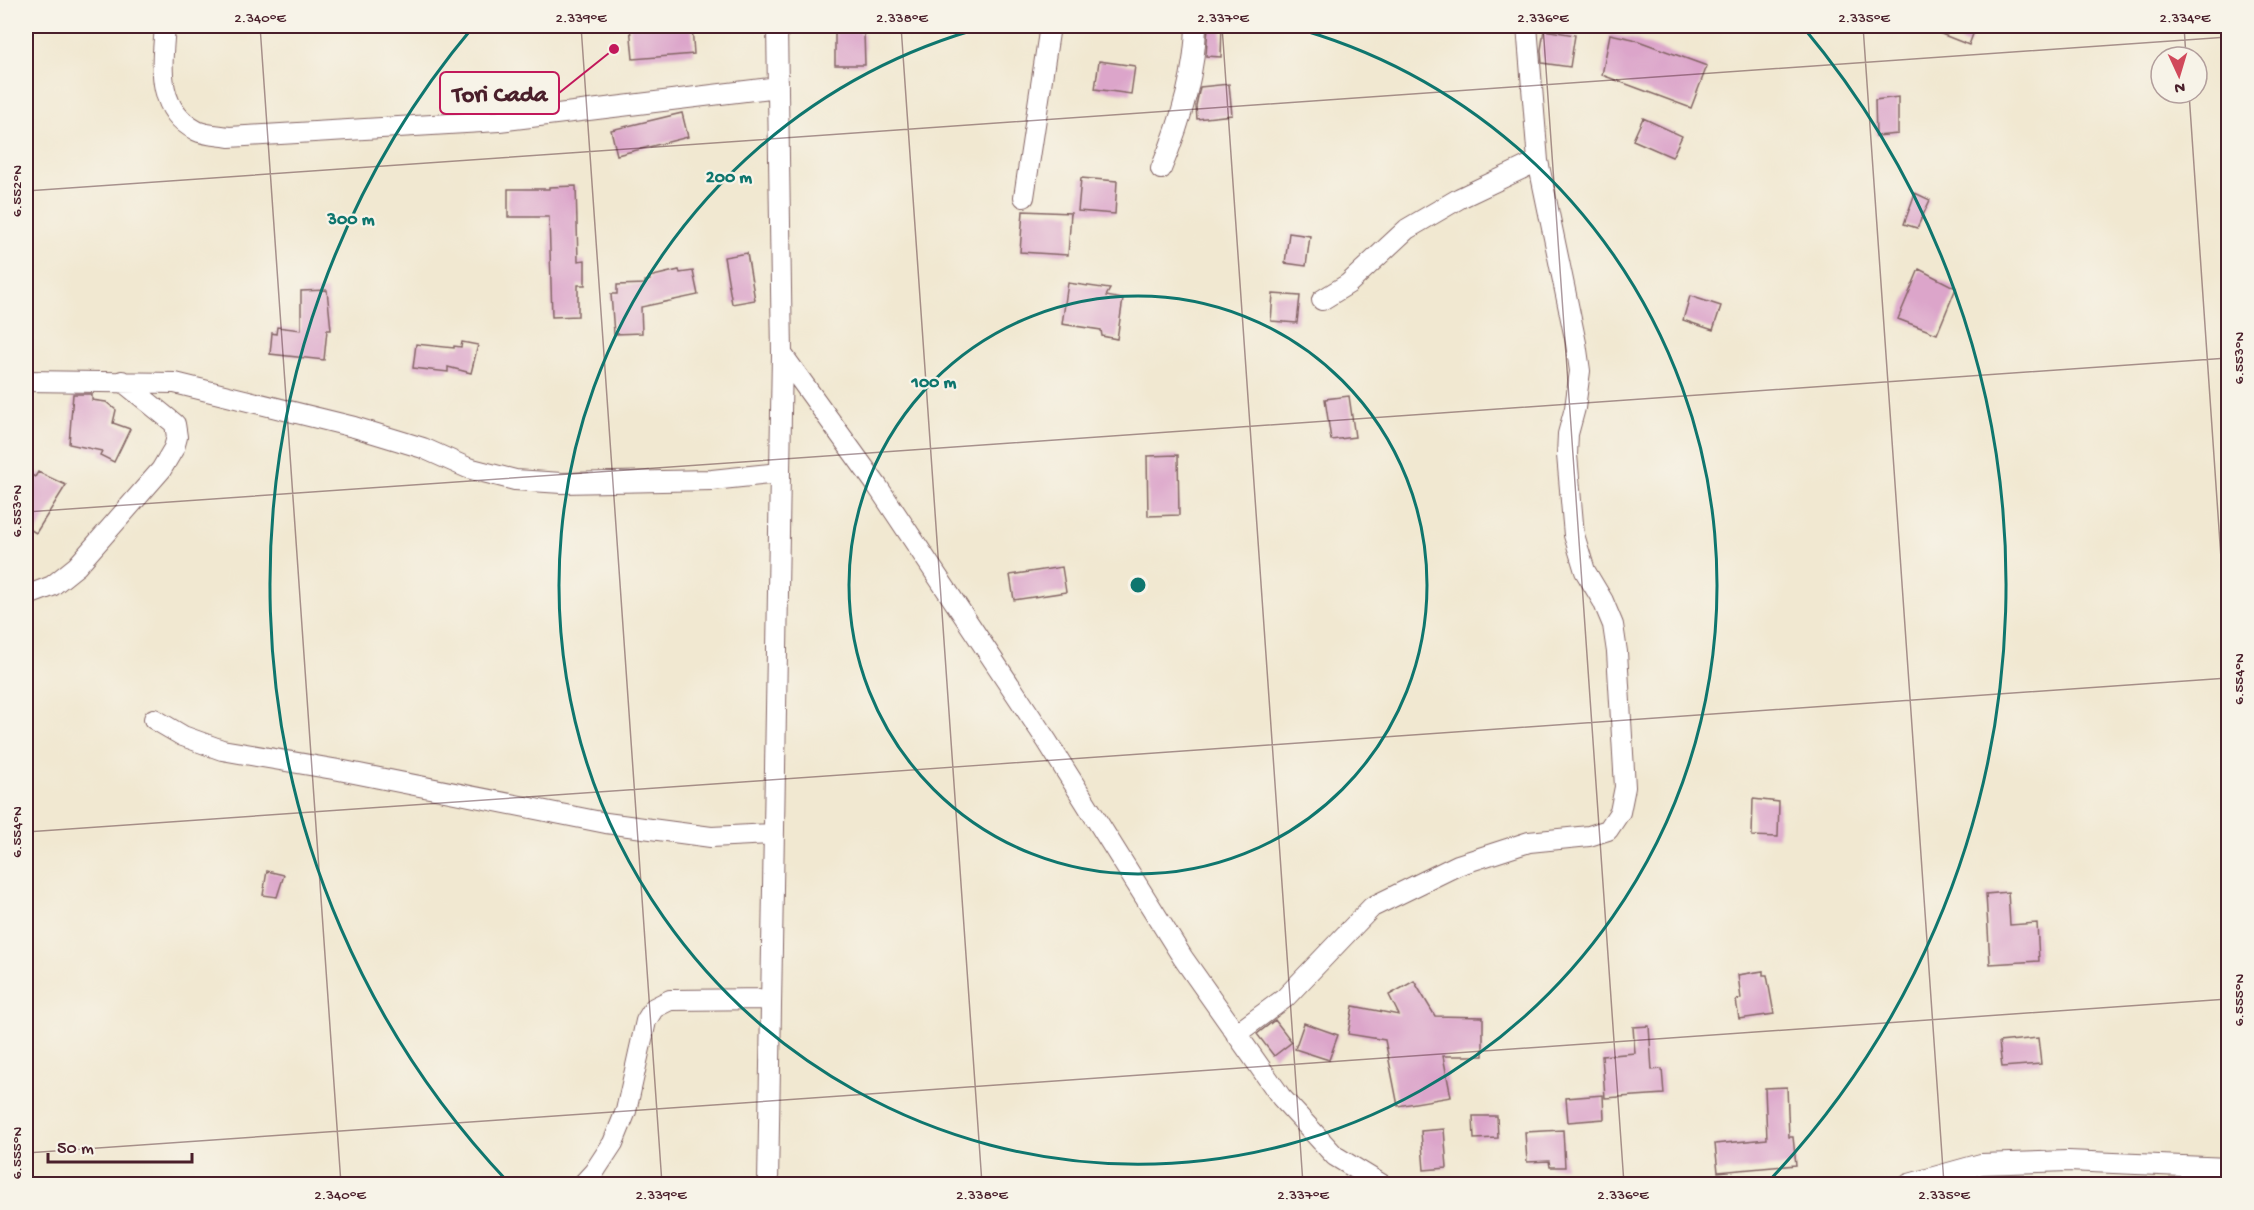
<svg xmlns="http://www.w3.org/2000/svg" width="2254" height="1210" font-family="'Gochi Hand',sans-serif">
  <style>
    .building { fill: #dca5ca }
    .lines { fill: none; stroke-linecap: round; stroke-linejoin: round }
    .minor-casing { stroke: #846565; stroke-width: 22 }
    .minor { stroke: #fff; stroke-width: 20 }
    .ticks { fill: none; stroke: #4a1f2b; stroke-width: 1.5; stroke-opacity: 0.45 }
    .ring { fill: none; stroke: #0f766e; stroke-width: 3 }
    .centre { fill: #0f766e; stroke: #f7f3e8; stroke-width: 3 }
    .ring-label { font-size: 18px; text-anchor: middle; font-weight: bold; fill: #0f766e; stroke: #f7f3e8; stroke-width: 4.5; stroke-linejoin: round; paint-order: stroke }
    .leader { fill: none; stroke: #c2185b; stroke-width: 2 }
    .callout-dot { fill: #c2185b; stroke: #f7f3e8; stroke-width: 2 }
    .callout { fill: #f7f3e8; stroke: #c2185b; stroke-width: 2 }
    .callout-label { font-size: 24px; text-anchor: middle; font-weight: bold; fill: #4a1f2b }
    .neatline { fill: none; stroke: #4a1f2b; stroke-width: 2 }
    .ticks-label { font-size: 15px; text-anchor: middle; fill: #4a1f2b }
  </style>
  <rect width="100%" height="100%" fill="#f7f3e8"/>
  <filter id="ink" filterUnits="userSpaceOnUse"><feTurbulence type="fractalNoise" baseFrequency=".0167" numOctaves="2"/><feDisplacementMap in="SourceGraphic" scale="12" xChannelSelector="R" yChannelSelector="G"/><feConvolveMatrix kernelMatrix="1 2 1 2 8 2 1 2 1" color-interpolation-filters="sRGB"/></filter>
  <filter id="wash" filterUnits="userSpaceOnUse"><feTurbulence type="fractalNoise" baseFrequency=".008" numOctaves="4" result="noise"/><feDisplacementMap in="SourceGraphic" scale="24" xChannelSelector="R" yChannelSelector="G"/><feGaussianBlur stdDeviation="1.35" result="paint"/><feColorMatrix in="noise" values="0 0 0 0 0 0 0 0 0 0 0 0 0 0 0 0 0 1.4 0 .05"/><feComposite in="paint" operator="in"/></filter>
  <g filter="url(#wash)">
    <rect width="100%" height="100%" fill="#f1e8d1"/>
    <g id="blocks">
      <!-- building -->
      <path class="building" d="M630,26h62l2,28 -61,5z
        M835,26h25v7h4l1,32h-30z
        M1208,26h14l-1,31 -15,-1z
        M1921,26h55l-7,19z
        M1544,30l31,5 -5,32 -28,-4 -1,-13z
        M1610,34l23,5 74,27 -16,42 -89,-33z
        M1099,61l36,5 -4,28 -36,-5z
        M1229,84l3,31 -35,4 -1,-13 4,-19z
        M1898,97v37l-22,2 -1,-36z
        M682,113l6,24 -71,18 -6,-25z
        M1643,118l39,18 -10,21 -39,-17z
        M1081,178l36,3 -2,33 -37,-3z
        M576,186l2,75 7,-1v25h-7v31l-26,1 -3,-100h-41v-28h41v-2z
        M1915,193l15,7 -13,28 -13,-4z
        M1023,211l48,2 -3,42 -48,-3z
        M1289,233l21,3 -4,30 -21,-3z
        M747,253l8,47 -23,4 -8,-47z
        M1919,269l37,19 -19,46 -39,-15z
        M679,270l1,3 13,-2 5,24 -57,12 1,26 -28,1 -3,-40h6v-9l28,-1v-3l5,-1 -1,-3z
        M1068,283l42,6 -4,7 17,3 -6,40 -15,-3 -1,-6 -39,-6z
        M327,290l4,40h-4l-3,30 -54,-6 2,-21 4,1 1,-7 24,3v-39z
        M1273,294l27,2 -3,27 -26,-2z
        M1690,296l31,10 -8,24 -30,-10z
        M462,342l16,3 -7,28 -23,-6v5l-35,-4 3,-24 38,4v-2l7,1z
        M73,394h19v6l14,2 10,8 -3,13 17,6 -16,33 -14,-7 2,-4 -33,-7z
        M1349,396l6,41 -24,3 -6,-41z
        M1178,455l1,60 -31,1 -1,-60z
        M26,472l9,5 3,-5 28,13 -30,48 -10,-6z
        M1062,567l4,25 -52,8 -4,-25z
        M1753,799l26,3 -1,35 -26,-1z
        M267,871l17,4 -7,22 -14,-2z
        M2008,892l2,33 27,-2 2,38 -49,3 -4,-70z
        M1763,971v4h4l7,39 -35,5 -3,-19 5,-1 -3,-24z
        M1414,981l21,35 48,1v39h-40l8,41 -53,9 -13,-66 -37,-6 5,-28 46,9 -10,-20z
        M1275,1020l17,22 -18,14 -17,-22z
        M1304,1023l34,12 -9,25 -34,-11z
        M1649,1026l3,44 10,-1 2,25 -59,4 -3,-42 33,-3 -2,-26z
        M2038,1038l3,26 -39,3 -3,-25z
        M1787,1087l2,50h4l3,28 -78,7 -3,-28 52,-5 -2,-51z
        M1603,1095l1,24 -36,3 -2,-24z
        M1473,1116h24l1,22 -24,1z
        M1444,1129l3,39 -23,2 -3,-39z
        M1563,1130l2,37h-15l-1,-6 -22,1 -2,-30z"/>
    </g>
  </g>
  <g filter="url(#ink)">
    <use href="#blocks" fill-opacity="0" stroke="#846565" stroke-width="1.5"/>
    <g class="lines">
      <defs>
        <path id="minor" d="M165,26c-3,39 -10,83 32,105 8,4 22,4 32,6l270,-16 279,-34
          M777,26l5,328 96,133 169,254 136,217 98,139 54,59 46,28
          M1161,169c19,-45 34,-94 35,-143
          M1024,197l26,-171
          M1322,300l26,-16 59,-55 53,-31 78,-37
          M26,381l149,2 179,44 69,21 45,20 47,12 47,3 150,-3 67,-7
          M26,596l26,-10 25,-20 84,-96 13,-22 3,-11 -2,-13 -53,-43
          M154,719l29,17 39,14 117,20 267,53 105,14 62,-3
          M1236,1034l49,-36 87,-91 86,-42 71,-23 60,-6 19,-6 12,-18 5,-25 -8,-135 -4,-27 -10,-24 -18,-30 -11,-36 -7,-80 1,-21 7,-26 5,-37 -4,-28 -38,-182 -11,-135
          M583,1184l11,-12 19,-29 13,-32 20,-90 8,-13 16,-8 101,-1
          M768,1184l14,-830
          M1909,1184l72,-20 87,-3 160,7"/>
      </defs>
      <!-- minor casing -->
      <use href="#minor" class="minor-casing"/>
      <!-- minor -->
      <use href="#minor" class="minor"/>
    </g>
  </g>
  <!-- ticks -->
  <path class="ticks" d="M260,26l81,1158M581,26l81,1158M901,26l81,1158M1222,26l81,1158M1543,26l81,1158M1863,26l81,1158M2184,26l2,31M2189,93l39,567M26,191l2202,-154M26,512l2202,-154M26,832l2202,-154M26,1153l2202,-154"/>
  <!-- distance rings -->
  <g class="ring">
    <circle cx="1138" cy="585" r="289"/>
    <path d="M1288 26A579 579 0 1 1 988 26"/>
    <path d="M508 1182A868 868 0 0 1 473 27M1803 27A868 868 0 0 1 1768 1182"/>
  </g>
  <circle cx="1138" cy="585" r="9" class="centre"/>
  <g class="ring-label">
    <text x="729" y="182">200 m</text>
    <text x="351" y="224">300 m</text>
    <text x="934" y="387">100 m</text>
  </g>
  <!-- callouts -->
  <path class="leader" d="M614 49L559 93"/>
  <circle class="callout-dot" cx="614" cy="49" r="6"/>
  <rect class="callout" x="440" y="72" width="119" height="42" rx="6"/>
  <g class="callout-label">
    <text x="500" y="101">Tori Cada</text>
  </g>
  <!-- margin -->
  <rect width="2254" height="1210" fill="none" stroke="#f7f3e8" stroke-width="66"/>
  <!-- north arrow -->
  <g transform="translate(2179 75) rotate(176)"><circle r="28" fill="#f7f3e8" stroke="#b29e9c" stroke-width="1.5"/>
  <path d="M0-4.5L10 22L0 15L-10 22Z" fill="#d1495b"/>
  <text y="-9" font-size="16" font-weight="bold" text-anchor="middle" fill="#4a1f2b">N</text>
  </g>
  <!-- scale -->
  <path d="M48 1153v9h144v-9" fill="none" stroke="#4a1f2b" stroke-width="3"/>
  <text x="57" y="1153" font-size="18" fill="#4a1f2b" stroke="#f7f3e8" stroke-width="4.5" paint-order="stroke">50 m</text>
  <rect x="33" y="33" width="2188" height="1144" class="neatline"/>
  <g class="ticks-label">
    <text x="260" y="22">2.340°E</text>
    <text x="581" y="22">2.339°E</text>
    <text x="902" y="22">2.338°E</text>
    <text x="1223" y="22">2.337°E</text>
    <text x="1543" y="22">2.336°E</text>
    <text x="1864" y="22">2.335°E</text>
    <text x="2185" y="22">2.334°E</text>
    <text transform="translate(16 191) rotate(-90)" y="5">6.552°N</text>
    <text transform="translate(2238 358) rotate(-90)" y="5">6.553°N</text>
    <text transform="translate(16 511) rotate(-90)" y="5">6.553°N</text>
    <text transform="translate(2238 679) rotate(-90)" y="5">6.554°N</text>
    <text transform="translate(16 832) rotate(-90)" y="5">6.554°N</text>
    <text transform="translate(2238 1000) rotate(-90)" y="5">6.555°N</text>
    <text transform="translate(16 1153) rotate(-90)" y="5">6.555°N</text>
    <text x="340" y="1199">2.340°E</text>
    <text x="661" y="1199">2.339°E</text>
    <text x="982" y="1199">2.338°E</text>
    <text x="1303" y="1199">2.337°E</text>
    <text x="1623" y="1199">2.336°E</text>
    <text x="1944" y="1199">2.335°E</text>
  </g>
</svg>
